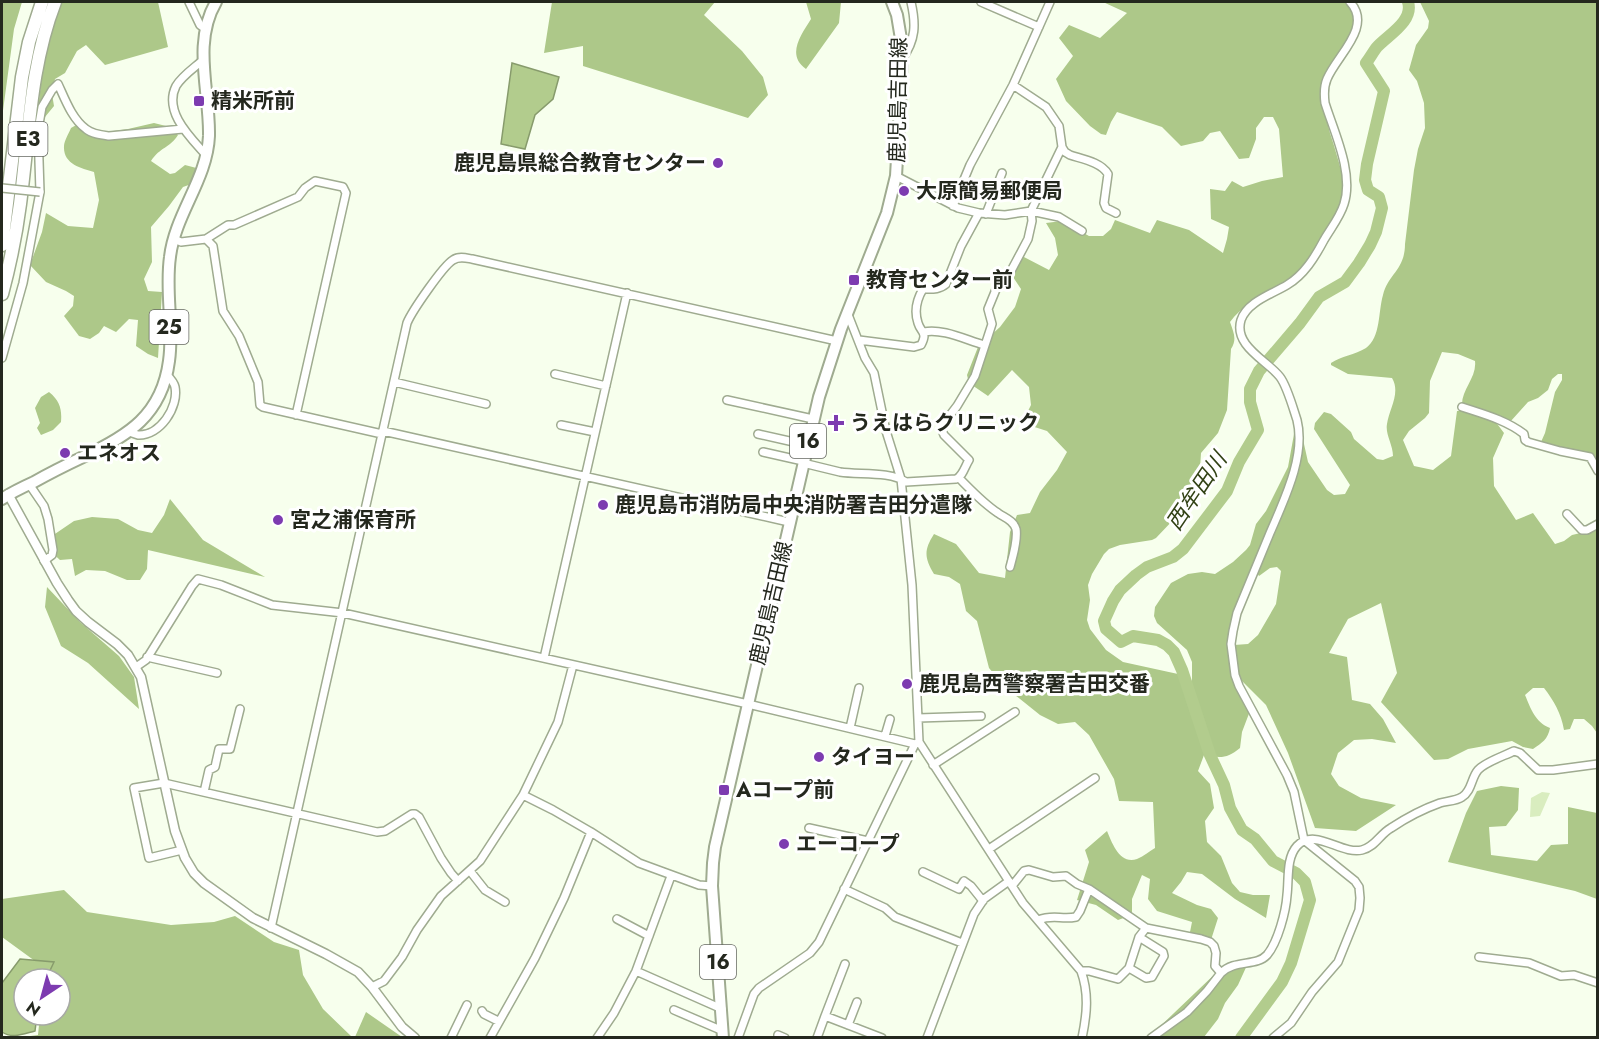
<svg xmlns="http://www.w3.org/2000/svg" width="1599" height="1039" font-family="Jost,'Noto Sans JP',sans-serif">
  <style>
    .green { fill: #d9edbf }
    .forest { fill: #adc889 }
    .water { fill: #b2cc8d; stroke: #879b6c; stroke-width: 1.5 }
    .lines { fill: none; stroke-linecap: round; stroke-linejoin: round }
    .river { stroke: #b2cc8d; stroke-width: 12 }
    .minor-casing { stroke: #9fab90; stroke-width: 10 }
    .tertiary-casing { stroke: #9fab90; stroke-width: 11 }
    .primary-casing { stroke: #9fab90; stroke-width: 14 }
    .motorway-casing { stroke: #9fab90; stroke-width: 15 }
    .minor { stroke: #fff; stroke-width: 7 }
    .tertiary { stroke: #fff; stroke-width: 8 }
    .primary { stroke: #fff; stroke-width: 10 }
    .motorway { stroke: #fff; stroke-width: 12 }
    .minor-bridge-casing { stroke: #9fab90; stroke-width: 10; stroke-linecap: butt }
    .minor-bridge { stroke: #fff; stroke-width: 7 }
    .poi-dot { fill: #7d3bb0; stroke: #fff; stroke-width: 2 }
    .labels { text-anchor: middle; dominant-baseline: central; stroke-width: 6; stroke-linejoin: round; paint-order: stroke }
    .shield { fill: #fff; stroke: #666862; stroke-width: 1.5 }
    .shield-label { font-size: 20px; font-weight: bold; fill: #24281e }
    .street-label { font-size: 21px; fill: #24281e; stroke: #fff }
    .poi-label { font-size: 21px; font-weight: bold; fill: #24281e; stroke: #fff; text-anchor: start }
    .water-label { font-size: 22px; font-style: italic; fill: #324215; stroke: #fff }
  </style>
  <rect width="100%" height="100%" fill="#f7ffed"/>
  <!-- green -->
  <path class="green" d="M1542,792l8,1 -10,23 -10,1 1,-19z"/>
  <!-- forest -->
  <path class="forest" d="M2,2h20l-8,27 -12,89z
    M60,2h98l10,45 -63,18 -19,-20 -9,6 -12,22 -10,6 -3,15 2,12 -18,22c5,-43 8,-86 24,-126z
    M552,2h163l-11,13 38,36 21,26 5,18 -20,23 -165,-52v-20l-39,7z
    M806,2h35l-2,21 -33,46c-20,-14 -5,-34 5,-50z
    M1103,2h243c23,30 -17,51 -23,82 -4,18 3,32 7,49 5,15 9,30 13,44 1,8 0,16 -2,24 -3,12 -11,22 -17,33 -12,19 -22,38 -41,50 -19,13 -39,19 -53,38 4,11 7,18 1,27l-4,61 -9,23 -17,20 -2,31 -4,13 -39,41 -4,2 -32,5 -11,4 -5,5 -12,20 -4,11 2,15 -3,20 3,9 16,21 17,12 55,12 14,7v-19l-5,-12 -30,-27 -3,-7 1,-9 16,-24 17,-9 14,-2 13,2 18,-12 13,-12 4,-5 6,-21 10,-13 22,-44 6,-33 1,21 -3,16 -59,147c-9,41 -3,57 17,93l-8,21 -2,16c-13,11 -20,10 -36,7l-6,16 12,13 4,24 -9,13 2,21 14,14 11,27 8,9 13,3h17l-4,23 -31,-19 -33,-25 -15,-2 -6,10 -9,11 25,12 14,4 7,9 -8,25 -20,-11 2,-10 -35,-11 -9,-12 2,-20 -8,-4 -10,24v16l-14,5 -22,-15 -19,-5 12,-38 -4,-12 22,-19c5,12 13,34 30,28 7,-3 13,-8 18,-11l-2,-46 -34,-1 -5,-22 -25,-44 -14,-13 -17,2 -18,-9 -35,-28 -16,-19 -12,-47 -11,-10 -6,-27 -11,-7 -15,-3c-10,-17 -10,-24 0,-40l22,10 23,29 26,5 5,-46 7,-17 13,-2 10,-21 17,-22 10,-18 -20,-21 -25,-8 9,-18 -2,-18 -17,-17 -24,26 -19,-13 -2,-8 11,-28 22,-20 15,-20 6,-18 -10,-15 7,-8 4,-10 27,14 9,-15 -3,-17 -9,-15 16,-2 27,15h14l8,-7 4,-9 35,13 7,-13 32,10 34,23 4,-14 2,-12 -18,-8 -1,-30 15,2 7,-10 11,6 19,-6 21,-4 -4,-48 -6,-12h-9l-8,11v11l-7,19 -10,1 -19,-28 -10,2 -7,8 -22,5 -19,-19 -45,-15 -6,10 -5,13 -5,-1 -11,-8 -24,-25 -10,-22 17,-23 -14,-18 10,-13 31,13 27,-25z
    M1420,2h177v462l-2,-4 -50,-14 -4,-4 4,-9 10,-41 7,-12v-6h-4l-6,5 -4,11 -10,8 -10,4 -18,20 -48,-18c0,-15 15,-27 13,-43l-17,-7 -16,-2 -12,29 -1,32 -4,5 -16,13 -6,9 11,26 19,4 18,-14 6,-45h4l34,10 9,12 -11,25 1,28 22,34 17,-7 22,31 9,-3 8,-6 13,-3 12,-6v207l-5,-7 -8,-7h-10l-4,10 -6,1c-3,-17 -10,-29 -20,-42h-11l-8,7c6,14 10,27 25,33 -2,11 -8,15 -17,21l-10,-2 -11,-6 -44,8 -20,10 -14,1 -53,-58 16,-29 -16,-70 -33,16 -19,34 18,4 5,43 18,4 13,15 13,24 -24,-4 -18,1 -16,13 -7,21 8,12 22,12 35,7 -40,26 -41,-3 -27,-75 -22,-48 -25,-25 -5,-17 -2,-18 14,-1 10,-9 18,-31 5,-33 -4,-4 -7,1 -11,8 -2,-3 41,-100 3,-19 1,-19 6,27 19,28 7,5 11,-1 5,-9 -36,-56 1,-6 9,-11 7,2 20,18 3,7 23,20 6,1 10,-4c0,-11 -8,-22 -6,-32 2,-15 14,-31 5,-46l-44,-4 -17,-9v-2c10,-7 24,-8 35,-15 15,-11 12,-36 17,-53 5,-21 22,-25 22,-51l9,-74 4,-21 7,-21 -1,-25 -7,-22 -8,-11 7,-25 12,-17 1,-7z
    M154,123l16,4 8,8c-8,13 -18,12 -27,26l19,13 5,-1 10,-8 19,5 -4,11 -17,6 -14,19 -18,21 1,35 -8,17 4,12 14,1 -4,66 -10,-4 -12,-8 2,-26 -9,-1 -13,13 -12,-6 -5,7 -9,6 -11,-3 -15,-20 9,-10 1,-10 -8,-5 -20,-9 -16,-17 12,-33 4,-19 22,13 25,2 6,-28 -5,-28c-13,-4 -31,-8 -30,-26 0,-5 5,-13 7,-18l7,-4 13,10 37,-5z
    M49,392c11,9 13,17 12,30l-8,8 -12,5 -4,-7 3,-5 -5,-15 6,-11z
    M170,499l33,41 62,37 -117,-27 -1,19 -7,11h-13l-22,-9 -19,-1 -11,6 -3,-17 -12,1 -12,-11 1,-11 25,-17 18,-4 26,2 20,11 14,3 12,-18z
    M47,587l33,35 39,34 15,21 5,32 -51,-46 -27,-17 -16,-39z
    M1501,786l18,2 -1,22 -12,16 -17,1 2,28 46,6 14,-16 17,-1v-37l29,6v86l-22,-8 -127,-29 18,-49 11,-22z
    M64,890l23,22 84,13 43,-3 21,-6 39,26 25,8 4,25 20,34 29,28h-329l15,-2 2,-20h20v-36h-12l2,-7 -48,-35v-38z
    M1248,963l-10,22 -13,18 -7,16 -14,18 -52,1 -1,-3 67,-64z
    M366,1012l36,25h-47z"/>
  <!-- water -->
  <path class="water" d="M512,63l47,14 -6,22 -18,16 -10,34 -24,-5z
    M20,959l34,3 -8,17h-22v36h13l-2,16c-12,3 -23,8 -33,1v-49z"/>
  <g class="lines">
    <!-- river -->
    <path class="river" d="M1241,1038l41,-56 9,-19 19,-63 -5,-18 -9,-9 -23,-12 -18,-22 -13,-9 -12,-22 -6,-23 -14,-30 -28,-85 -8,-18 -7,-7 -9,-5 -25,-4 -12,6 -15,-13 -2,-8 9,-20 7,-11 16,-15 11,-8 26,-10 10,-8 44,-58 12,-29 19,-32 -8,-28v-13l9,-18 41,-48 19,-26 26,-15 14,-19 11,-18 6,-13 6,-24 -3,-11 -11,-7 -3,-10 2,-16 17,-73 -18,-28c4,-5 7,-11 11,-16 11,-12 37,-26 31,-45"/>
    <defs>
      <path id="minor" d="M189,2l11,23 6,4
        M981,2l58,25
        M902,59c14,-19 14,-35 9,-57
        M203,60c-9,8 -21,16 -27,26 -13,26 15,52 30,69
        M1062,147l3,5 5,3c12,4 31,7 38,19l-4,29 2,5 10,5
        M896,176l62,32 21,5 26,2 26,-4 28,6 23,14
        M953,206l17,-41 43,-80 37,-83
        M986,214l16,-41
        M174,239l7,3 25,-3 7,7 10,65 16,25 19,46 2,23 3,2 119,27
        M206,239l22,-14h6l64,-28 7,-9 10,-7 28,6 3,6 -50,222
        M847,312l18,46 9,15 12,58 15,48 11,106 7,157 104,161 58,68c8,22 6,43 1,67
        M924,332c18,-4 42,8 60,13
        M859,340l55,7 7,-2c7,-13 0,-12 -3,-22 -4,-12 -1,-24 5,-34 9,0 16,1 23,-5l15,-38 18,-33
        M2,358l21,-75 17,-91 -2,-62 4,-23 10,-17 6,-6c7,15 14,35 28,45 6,5 15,6 23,7l74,-7
        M555,374l51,12
        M394,382l92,22
        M727,400l86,19
        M1462,407c21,7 44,13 62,27l1,6 3,2 32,9 30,6 8,14
        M561,425l34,7
        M383,431l406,91
        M129,432c3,1 6,2 9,3 22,1 41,-28 37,-48 -1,-5 -5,-9 -8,-12
        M758,434l49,11
        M763,452l40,9
        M803,463c12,3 25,6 37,9 19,3 50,-1 66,10l50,-3c7,-3 9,-13 13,-19l-25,-25 -2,-5 2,-7 13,-17 18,-30 17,-52 -4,-15 9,-22 4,-6 10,-10 17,-32 4,-18 -1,-10 31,-64 -3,-21 -13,-19 -33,-22
        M959,478c12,12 25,26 39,35 7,5 15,7 18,16 2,11 -3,27 -6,38
        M29,484l15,22 4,13 5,31 -1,5 -8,6
        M1567,514l15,16h5l11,-6
        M147,657l70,16
        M544,658l83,-365
        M136,667l10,-7 46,-74 6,-7 23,6 51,20 71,8 405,91 167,40
        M918,718l63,-2
        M850,728l9,-40
        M885,736l5,-17
        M933,765l82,-53
        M204,792l5,-22 6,-3 4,-18h11l10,-40
        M523,795l30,15 38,22 48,31 60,22 13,1
        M809,828l59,13
        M989,849l106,-71
        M182,850l-33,8 -15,-70 30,-5 213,49 8,-1 27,-17h3l4,3 22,41 10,15 7,8
        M470,871l15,19 20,12
        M923,872l36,17 5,-8 7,5 12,15
        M1012,886l12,-15 5,-1 24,7 13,-1 11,8 12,5
        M844,889l41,19 10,9 67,26
        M617,919l32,17
        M1038,920c16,-6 23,0 38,-3l4,-6 9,-22 57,39 55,11 9,3 4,4 2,7 -1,13 6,7c14,-14 35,-6 46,-18 11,-13 19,-44 20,-60 2,-16 -1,-37 10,-49 18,-19 44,9 65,4 13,-3 18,-16 29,-22 15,-10 32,-19 49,-25 7,-2 16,-2 22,-6 10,-6 9,-19 16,-27 7,-8 26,-14 36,-19l6,2 18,17h15l45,-6
        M271,928l136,-605c5,-12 36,-57 46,-63 6,-4 13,-2 19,-1l365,82
        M1479,957l50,6 32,13 13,-1 24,8
        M1129,968l17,10 6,-1 12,-21 -1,-4 -24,-15
        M636,971l86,38
        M1081,971h8l29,8 11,-11 10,-31 7,-9
        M372,987l12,-6 18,-24 15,-27 24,-34 39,-35 43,-66 35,-73 15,-57
        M674,1010l49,21
        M482,1011l2,3 14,7
        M825,1016l20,-52
        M848,1025l9,-23
        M778,1035l7,3
        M451,1038l16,-33
        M490,1038l45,-80 29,-60 27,-66
        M597,1038l17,-25 22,-42 35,-95
        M738,1038l16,-44 5,-6 51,-35 9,-11 96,-198 2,-1
        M817,1038l8,-22 57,22
        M927,1038l47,-124 10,-15 25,-18
        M1151,1038l36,-26 20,-21 14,-18
        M1273,1038l18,-15 21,-31 26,-30 21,-52 1,-12 -1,-11 -4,-6 -51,-41 -10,-48 -7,-17 -48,-89 -4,-11 -4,-31 2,-13 4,-18c11,-27 22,-53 33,-80 14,-33 36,-77 27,-113 -4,-12 -10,-34 -17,-43 -12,-16 -47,-31 -39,-57 6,-18 31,-26 46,-35 17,-10 28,-28 37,-45 7,-12 16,-23 20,-36 10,-31 -10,-72 -19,-101 -1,-8 -1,-17 2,-24 10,-24 46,-52 23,-77"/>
      <path id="tertiary" d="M8,494l49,89 11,17 8,11 12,11 29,22 11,11 13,22 34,154 10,27 9,15 10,10 49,35 73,36 32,18 14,15 30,40 13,11"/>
      <path id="primary" d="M2,499c10,-7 21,-12 32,-17 16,-9 32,-17 49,-25 45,-21 79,-42 86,-96 5,-34 -4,-70 1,-104 5,-43 37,-77 39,-121 1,-45 -17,-93 7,-134
        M723,1038l-11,-152 1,-23 2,-16 104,-450 22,-68 46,-116 9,-37 5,-88 1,-43 -5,-30 -5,-13"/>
      <path id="motorway" d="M2,245l20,-168 7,-35 13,-40
        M2,294c8,-30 14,-59 18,-90 9,-68 10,-138 35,-202"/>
    </defs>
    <!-- minor casing -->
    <use href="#minor" class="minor-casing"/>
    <!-- tertiary casing -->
    <use href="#tertiary" class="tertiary-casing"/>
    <!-- primary casing -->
    <use href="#primary" class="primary-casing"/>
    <!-- motorway casing -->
    <use href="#motorway" class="motorway-casing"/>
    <!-- minor -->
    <use href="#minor" class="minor"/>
    <!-- tertiary -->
    <use href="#tertiary" class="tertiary"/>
    <!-- primary -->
    <use href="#primary" class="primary"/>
    <!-- motorway -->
    <use href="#motorway" class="motorway"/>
    <defs>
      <path id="minor-bridge" d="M2,188l38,4"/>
    </defs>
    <!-- minor-bridge casing -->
    <use href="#minor-bridge" class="minor-bridge-casing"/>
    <!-- minor-bridge -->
    <use href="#minor-bridge" class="minor-bridge"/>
  </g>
  <!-- markers -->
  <g class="poi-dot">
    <rect x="193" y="95" width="12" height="12" rx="3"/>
    <circle cx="718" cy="163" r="6"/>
    <circle cx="904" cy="191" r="6"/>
    <rect x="848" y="274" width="12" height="12" rx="3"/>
    <path d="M833 414h6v6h6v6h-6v6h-6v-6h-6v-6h6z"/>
    <circle cx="65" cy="453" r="6"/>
    <circle cx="603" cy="505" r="6"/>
    <circle cx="278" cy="520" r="6"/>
    <circle cx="907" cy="684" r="6"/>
    <circle cx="819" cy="757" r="6"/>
    <rect x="718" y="784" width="12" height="12" rx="3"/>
    <circle cx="784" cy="844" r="6"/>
  </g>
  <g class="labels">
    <!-- shield labels -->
    <g class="shield">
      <rect x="8.5" y="122" width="39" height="34" rx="4.5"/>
      <rect x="149.5" y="310" width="39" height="34" rx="4.5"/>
      <rect x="790" y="424" width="36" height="34" rx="4.5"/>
      <rect x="700" y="945" width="36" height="34" rx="4.5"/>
    </g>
    <g class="shield-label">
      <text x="28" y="139">E3</text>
      <text x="169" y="327">25</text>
      <text x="808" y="441">16</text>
      <text x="718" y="962">16</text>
    </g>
    <!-- street labels -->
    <g class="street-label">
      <text transform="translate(898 100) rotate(-89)">鹿児島吉田線</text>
      <text transform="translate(771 603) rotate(-77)">鹿児島吉田線</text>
    </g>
    <!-- poi labels -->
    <g class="poi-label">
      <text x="211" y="101">精米所前</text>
      <text x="706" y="163" text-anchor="end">鹿児島県総合教育センター</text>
      <text x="916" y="191">大原簡易郵便局</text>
      <text x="866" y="280">教育センター前</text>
      <text x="850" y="423">うえはらクリニック</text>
      <text x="77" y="453">エネオス</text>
      <text x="615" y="505">鹿児島市消防局中央消防署吉田分遣隊</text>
      <text x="290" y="520">宮之浦保育所</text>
      <text x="919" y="684">鹿児島西警察署吉田交番</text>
      <text x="831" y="757">タイヨー</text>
      <text x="736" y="790">Aコープ前</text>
      <text x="796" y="844">エーコープ</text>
    </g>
    <!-- water labels -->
    <g class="water-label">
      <text transform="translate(1196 491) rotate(-56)">西牟田川</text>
    </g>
  </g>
  <!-- border -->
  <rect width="1599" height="1039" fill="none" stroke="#24281e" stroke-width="6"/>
  <!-- north arrow -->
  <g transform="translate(42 997) rotate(216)"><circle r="28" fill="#ffffff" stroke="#a7a9a5" stroke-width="1.5"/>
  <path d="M0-4.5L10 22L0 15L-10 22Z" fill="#7d3bb0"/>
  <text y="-9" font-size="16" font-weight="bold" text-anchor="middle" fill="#24281e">N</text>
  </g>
</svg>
